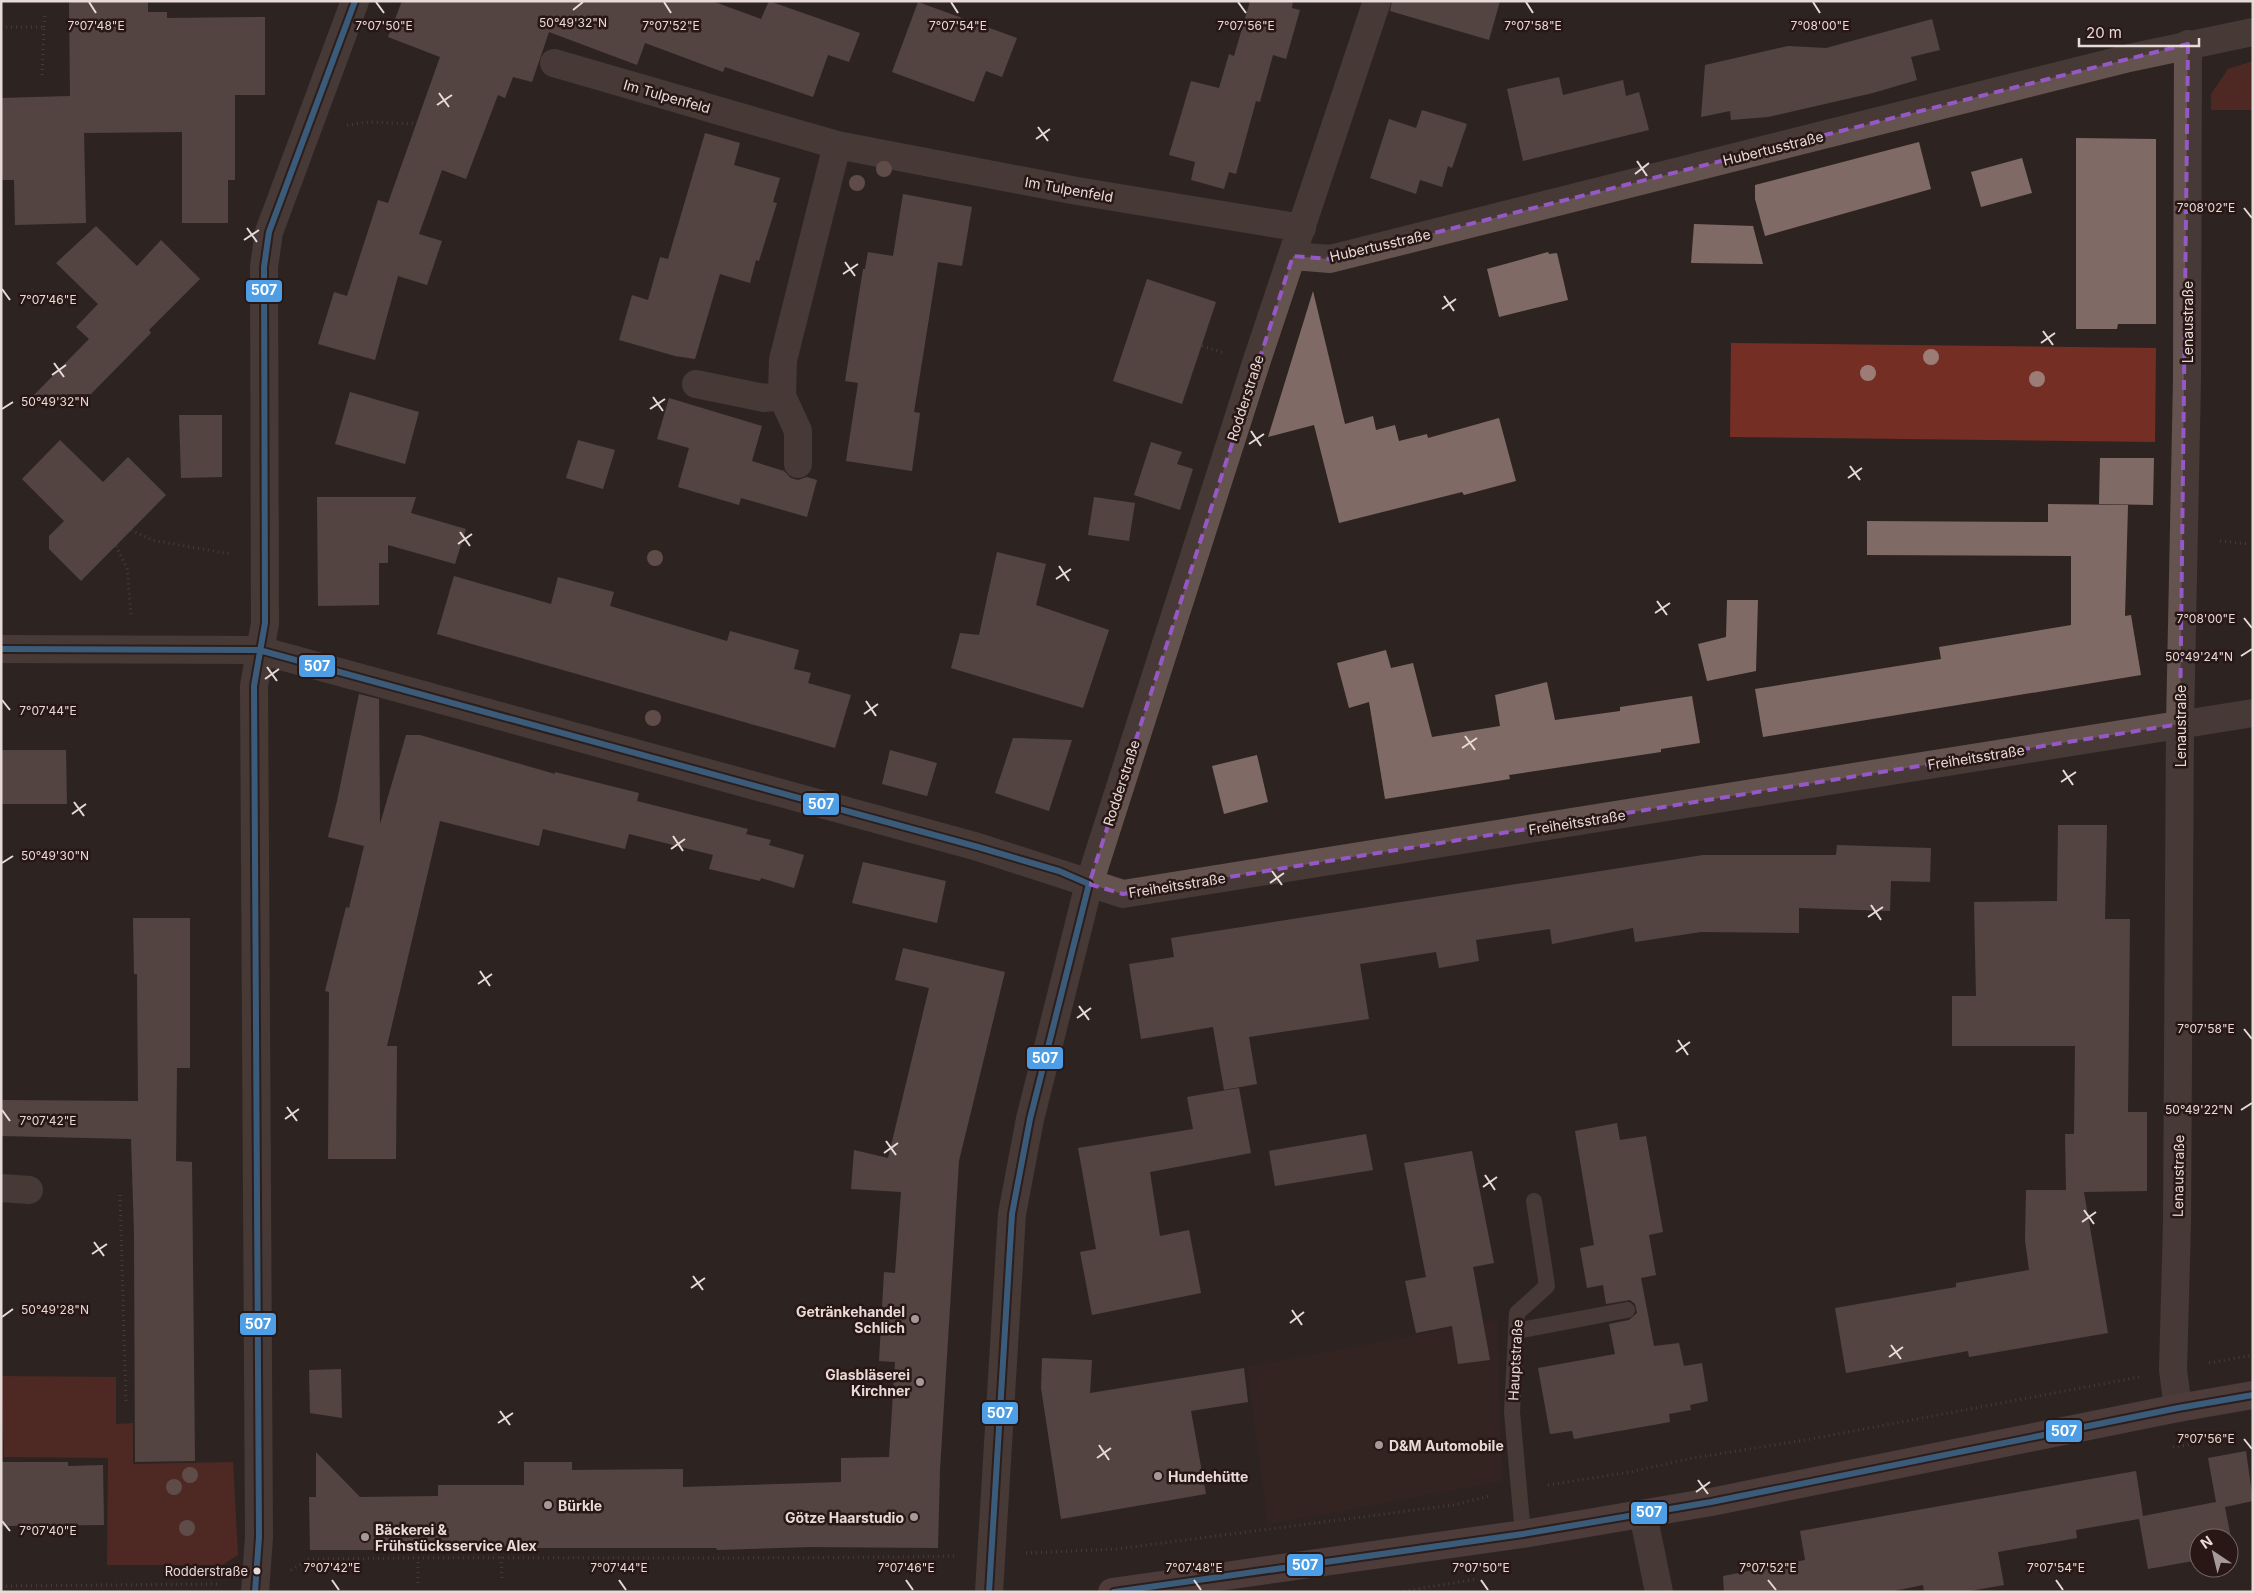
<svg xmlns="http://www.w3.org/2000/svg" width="2254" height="1593" font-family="Inter,sans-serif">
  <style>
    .built { fill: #3b241f }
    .green { fill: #752e23 }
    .building { fill: #806a66 }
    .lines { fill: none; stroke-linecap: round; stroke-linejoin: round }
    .path { stroke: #645754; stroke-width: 3; stroke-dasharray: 1 4; stroke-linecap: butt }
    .lane { stroke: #65534f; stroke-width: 16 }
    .street { stroke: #65534f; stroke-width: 28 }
    .primary { stroke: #735a56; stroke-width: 28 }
    .bus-1-casing { stroke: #281714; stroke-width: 10 }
    .bus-1 { stroke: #4d9ee5; stroke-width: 6 }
    .tree { fill: #9c7d76 }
    .marked { fill: none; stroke: #9658c5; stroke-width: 4; stroke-dasharray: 10 6; stroke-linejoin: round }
    .ticks { fill: none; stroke: #e7dad7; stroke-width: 2 }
    .poi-dot { fill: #a69a98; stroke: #281714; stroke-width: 2 }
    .bus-dot { fill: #e7dad7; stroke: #281714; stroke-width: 2 }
    .labels { text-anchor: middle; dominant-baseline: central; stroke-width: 5; stroke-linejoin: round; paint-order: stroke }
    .bus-label { font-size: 13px; fill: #e7dad7; stroke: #281714; text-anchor: end }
    .street-label { font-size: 14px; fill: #e7dad7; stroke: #281714 }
    .poi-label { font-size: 14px; font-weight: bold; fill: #e7dad7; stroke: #281714; text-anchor: start }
    .ticks-label { font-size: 12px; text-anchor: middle; fill: #e7dad7; stroke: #281714; stroke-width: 5; stroke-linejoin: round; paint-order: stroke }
    .line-badge { stroke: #281714; stroke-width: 2 }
    .badge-label { font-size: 14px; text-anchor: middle; font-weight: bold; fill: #fff }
  </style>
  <rect width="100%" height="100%" fill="#2d2422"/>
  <!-- built -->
  <path class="built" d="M1497,1320l5,161 -234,44 -21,-158z"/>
  <!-- green -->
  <path class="green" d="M2253,61v49h-42v-16l17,-25z
    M1731,343l425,5 -1,94 -425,-5z
    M1,1376l115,1v47l17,-1v41l100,-2 5,93 -16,10h-115l1,-107 -104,-1z"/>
  <!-- building -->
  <path class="building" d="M69,1h79v11h19v6l98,-1v78h-30v85h-7v43h-46v-91l-98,1 2,90 -71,2 -1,-45h-13v-82l69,-2z
    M402,1h310l49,18 8,-18 91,32 -11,29 -21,-7 -15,42 -88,-30 -2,5 -78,-29 -8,22 -88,-33 -17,50 -19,-5 -8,21 -7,-3 -32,84 -24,-9 -23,64 23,7 -15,44 -29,-9 -23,84 -57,-16 16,-52 13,4 31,-96 10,3 52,-146 -52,-20z
    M1250,1h43l-1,7 8,2 -14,49 -13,-4 -13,47 -4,-1 -20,73 -7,-2 -5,17 -33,-9 4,-18 -26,-7 22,-74 28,7 10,-34 5,2z
    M1392,1h108l-11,39 -99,-29z
    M918,2l99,36 -15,39 -16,-6 -12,31 -82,-30z
    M1932,19l8,31 -29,7 6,23 -44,13 -105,24 -37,3 -1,-9 -29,6 4,-52 83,-19 38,2z
    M1559,77l4,18 60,-15 3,16 13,-4 10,38 -126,31 -16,-72z
    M1422,110l45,14 -15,44 -4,-2 -6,21 -22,-7 -4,14 -46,-16 19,-59 27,9z
    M705,133l35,10 -6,22 46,13 -7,24 4,1 -18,58 -3,-1 -6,23 -30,-9 -25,85 -20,-3 -56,-16 13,-45 16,5 12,-43 8,2z
    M2076,138l80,1v185h-38l-1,5h-41z
    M1919,142l12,47 -166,47 -10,-37v-14z
    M2022,158l10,35 -51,14 -10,-35z
    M903,194l69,13 -10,59 -24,-4 -24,150 6,1 -8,58 -66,-10 12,-78 -13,-2 18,-112h2l3,-17 25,4z
    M1694,224l59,2 10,38 -72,-1z
    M96,226l41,40 24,-26 39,39 -51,51 2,3 -60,61 -57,1 55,-56 -13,-12 22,-23 -42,-41z
    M1548,252l1,2 8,-1 11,47 -69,17 -12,-48z
    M1147,279l69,23 -34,102 -69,-23z
    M1313,291l32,133 28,-8 3,14 19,-5 4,16 28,-7 1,4 71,-20 17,63 -52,14 -2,-3 -123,31 -25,-98 -46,12z
    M350,392l69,20 -14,52 -70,-20z
    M669,398l93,28 -10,35 32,10 7,7 7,2 9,-3 10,3 -10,37 -66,-19 -2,7 -61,-18 11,-39 -32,-9z
    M179,415h43v62l-41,1z
    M60,440l43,42 25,-25 38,38 -85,86 -32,-32v-13l15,-15 -42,-42z
    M578,440l37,10 -12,39 -37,-11z
    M1151,442l31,10 -5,12 16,5 -13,41 -46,-15z
    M2100,458h54l-1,47 -54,-1z
    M317,497h99l-5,16 55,16 -11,35 -67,-19v18h-9v42l-61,1z
    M1094,497l41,6 -6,38 -41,-6z
    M2048,504l80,1 -3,111 6,-1 10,60 -378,62 -8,-48 186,-30 -2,-12 132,-22v-69l-204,-1v-34l181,1z
    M997,552l49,12 -10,41 73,25 -26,78 -132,-40 9,-35 19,2z
    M454,576l97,28 7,-27 56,15 -4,14 117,35 3,-10 69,19 -5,19 17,4 -3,10 43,12 -16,53 -398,-114z
    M1727,600h31l-2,71 -49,10 -9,-37 28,-7z
    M1386,650l5,18 22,-5 19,74 68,-11 -5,-31 52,-13 8,38 65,-9v-4l72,-11 8,47 -39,6v3l-152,23 1,4 -125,20 -16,-97 -20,6 -12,-45z
    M359,694l20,5 1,125 26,-89h14l135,39v-2l84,21 -2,8 111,28 -2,5 25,6 -2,5 35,10 -10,33 -33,-10 -1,3 -51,-12 4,-14 -84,-21 -4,15 -82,-20 -4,17 -99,-25 -53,225h10l-1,113h-68l1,-167 -4,-1 21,-84 3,1 15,-62 -36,-9 9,-36z
    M1013,738l59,2 -23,71 -54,-18z
    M1,750h65l1,54h-66z
    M890,750l47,13 -10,33 -45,-12z
    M1257,755l11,47 -44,12 -12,-48z
    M2058,825h49l-2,94h25l-2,193h19v79l-63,1 24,141 -139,24 -1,-6 -122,22 -11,-65 121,-21v-4l73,-13 -4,-30 1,-50h40l-1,-56h9l1,-88h-123v-50h24l-2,-94 83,-1z
    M1837,845l94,3 -1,34 -39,-1 -1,30 -91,-3v25l-98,-1 -66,10 -2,-14 -81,16 -2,-15 -74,11 3,21 -40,7 -3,-16 -76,12 9,55 -120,18 8,47 -33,6 -11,-63 -72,12 -12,-75 45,-7 -3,-19 532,-83h133z
    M863,862l83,19 -9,42 -85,-20z
    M133,918h57v150h-13l-1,93 16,1 3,299 -60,1 -1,-228 -3,-95 -130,-3v-36l137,1 -1,-127h-3z
    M903,948l102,24 -46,189 -19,309 -2,78 -129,-1 -92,3 -1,-2h-332v2h-74l-1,-53h7v-45l44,45 78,-1v-11h86v-23h48v8l111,-1v18l158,-5v-24l48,-1 6,-95 -16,-1 5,-89 11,1 6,-81 -50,-3 3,-39 34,8 41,-170 -34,-8z
    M1239,1088l12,65 -101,19 10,64 29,-6 12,63 -109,22 -12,-63 16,-3 -18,-101 115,-19 -6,-32z
    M1617,1123l3,17 26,-4 17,96 -14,3 7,40 -15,3 13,68 25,-3 5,23 18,-3 6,38 -18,4 1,5 -22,4 1,8 -96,17 -2,-8 -22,3 -12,-66 77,-14 -6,-30 20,-4 8,-7 -2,-9 -5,-4 -24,4 -3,-19 -16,3 -7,-40 14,-3 -19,-114z
    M1366,1134l7,36 -98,16 -6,-35z
    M1472,1151l22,112 -21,4 17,93 -32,4 -6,-38 -36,7 -11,-52 21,-4 -22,-114z
    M1042,1358l50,2 -2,33 154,-25 4,34 -57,9 15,83 -145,25 -20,-131z
    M341,1369l1,49 -32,-5 -1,-43z
    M2246,1451l7,50 -28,6 9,46 -5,1v-16h-30v22l-51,9 -9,-50 -63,11 1,8 -79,14 6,33 -40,7h-40l-1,-7 -34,7h-165l-1,-16 82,-16 -5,-29 336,-60 7,45 73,-14 -8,-44z
    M1,1462h67v4l35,-1 1,60 -103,1z"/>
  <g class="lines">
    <!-- path -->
    <path class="path" d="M1,27h43l-2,50
      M44,27l1,-14
      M347,125l22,-3 47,2
      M1202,346l20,6
      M131,530l21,10 78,14
      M2220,541l29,3
      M116,546l11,22 4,47
      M120,1195l6,207
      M2209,1363l44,-8
      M2173,1447l19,-3
      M1548,1485l82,-13 63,-14 118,-19 328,-62
      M1026,1553l91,-4 336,-44 37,-9
      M501,1557l1,25
      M291,1570l18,-11c216,-3 432,1 648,-3
      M418,1583v-24
      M1,1586l219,-2
      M1399,1592l78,-13"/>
    <!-- lane -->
    <path class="lane" d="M1516,1331l111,-21
      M1523,1534l-11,-122 5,-99 30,-27 -13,-85"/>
    <!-- street -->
    <path class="street" d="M554,63l283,82
      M1293,256l37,3 799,-201 124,-26
      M696,384l68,14 18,-2
      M798,464v-33l-16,-35 1,-36 54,-215 240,46 225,37
      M1,649l258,1 719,197 145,47 1130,-181
      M1,1188l28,2
      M2178,1408l-5,-38 4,-147 3,-499 7,-345 1,-335
      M1643,1514l16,78
      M255,1592l4,-55 -5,-851 11,-63 -1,-356 5,-35 86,-231
      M989,1592l23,-378 18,-95 59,-235 167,-521 121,-362"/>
    <!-- primary -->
    <path class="primary" d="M1112,1592l411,-58 188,-32 467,-94 75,-13"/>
    <defs>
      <path id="bus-1" d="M1,649l258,1 719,197 81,24 30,13
        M255,1592l4,-55 -5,-851 11,-63 -1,-356 5,-35 86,-231
        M989,1592l23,-378 18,-95 59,-235
        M1114,1592l409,-58 188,-32 467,-94 75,-13"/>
    </defs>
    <!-- bus-1 casing -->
    <use href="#bus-1" class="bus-1-casing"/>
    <!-- bus-1 -->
    <use href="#bus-1" class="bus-1"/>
  </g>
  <!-- trees -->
  <g class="tree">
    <circle cx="884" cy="169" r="8"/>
    <circle cx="857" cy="183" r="8"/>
    <circle cx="1931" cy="357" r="8"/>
    <circle cx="1868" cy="373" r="8"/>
    <circle cx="2037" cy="379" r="8"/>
    <circle cx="655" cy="558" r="8"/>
    <circle cx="653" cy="718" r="8"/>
    <circle cx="190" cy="1475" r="8"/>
    <circle cx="174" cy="1487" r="8"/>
    <circle cx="187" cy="1528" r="8"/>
  </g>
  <!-- marked area -->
  <path d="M0 0H2254V1593H0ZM2188,44l-8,680 -1057,170 -34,-10 204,-628 37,3z" fill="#2d2422" fill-opacity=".55" fill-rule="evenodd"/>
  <path class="marked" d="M2188,44l-8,680 -1057,170 -34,-10 204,-628 37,3z"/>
  <!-- ticks -->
  <path class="ticks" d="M89,2l7,11M376,2l8,11M664,2l7,11M951,2l7,11M1238,2l8,11M1526,2l7,11M1813,2l7,11M573,10l10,-8M439,93l10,14M437,105l15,-10M1038,127l10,14M1036,139l14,-10M1637,161l10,15M1635,174l14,-11M2244,208l8,10M247,228l10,14M244,240l15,-10M845,262l10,14M843,274l15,-10M2,289l8,11M1444,296l10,15M1442,309l14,-10M2043,331l10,14M2041,343l14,-10M54,363l10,14M52,375l14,-10M653,397l10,14M2,409l11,-7M650,409l15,-10M1251,431l10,15M1249,444l15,-10M1850,466l10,14M1848,478l14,-10M460,532l10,14M458,544l14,-10M1059,566l10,15M1056,579l15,-10M1657,601l10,14M1655,613l15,-10M2244,618l8,10M2241,656l11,-7M267,667l10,14M265,679l14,-10M2,700l8,10M866,701l10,15M864,714l14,-10M1465,736l10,14M1462,748l15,-10M2063,770l10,15M2061,782l15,-10M74,802l10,14M72,814l14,-10M673,836l10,15M671,849l14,-10M2,863l11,-7M1272,871l10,14M1270,883l14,-10M1871,905l10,15M1868,917l15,-10M480,971l10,15M478,984l14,-10M1079,1006l10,14M1077,1018l14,-10M2244,1029l8,10M1678,1040l10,15M1676,1052l14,-10M287,1107l10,14M2,1110l8,11M2241,1110l11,-7M285,1119l14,-10M886,1141l10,14M884,1153l14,-10M1485,1175l10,15M1483,1187l14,-10M2084,1210l10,14M2082,1222l14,-10M94,1242l10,14M92,1254l15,-10M693,1276l10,14M691,1288l14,-10M1292,1310l10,15M2,1317l11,-8M1290,1323l14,-11M1891,1345l10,14M1889,1357l14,-10M500,1411l10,14M498,1423l15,-10M2244,1439l8,10M1099,1445l10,15M1097,1458l14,-10M1698,1480l10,14M1696,1492l14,-10M2,1521l8,10M332,1580l7,10M619,1580l7,10M906,1580l7,10M1194,1580l7,10M1481,1580l7,10M1768,1580l8,10M2056,1580l7,10"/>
  <!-- markers -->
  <g class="poi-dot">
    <circle cx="915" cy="1319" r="5"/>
    <circle cx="920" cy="1382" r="5"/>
    <circle cx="1379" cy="1445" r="5"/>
    <circle cx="1158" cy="1476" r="5"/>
    <circle cx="548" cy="1505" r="5"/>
    <circle cx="914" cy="1517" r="5"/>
    <circle cx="365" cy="1537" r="5"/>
  </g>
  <circle class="bus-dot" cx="257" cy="1571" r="4.5"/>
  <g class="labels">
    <!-- bus labels -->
    <g class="bus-label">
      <text x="248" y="1571">Rodderstraße</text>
    </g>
    <!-- street labels -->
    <g class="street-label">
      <text transform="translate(667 96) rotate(16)">Im Tulpenfeld</text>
      <text transform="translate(1773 148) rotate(-14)">Hubertusstraße</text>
      <text transform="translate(1069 189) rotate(10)">Im Tulpenfeld</text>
      <text transform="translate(1380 245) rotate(-13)">Hubertusstraße</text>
      <text transform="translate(2187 322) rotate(-90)">Lenaustraße</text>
      <text transform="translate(1245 398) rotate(-72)">Rodderstraße</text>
      <text transform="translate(2180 726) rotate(-90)">Lenaustraße</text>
      <text transform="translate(1976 757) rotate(-9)">Freiheitsstraße</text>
      <text transform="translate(1121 783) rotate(-72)">Rodderstraße</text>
      <text transform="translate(1577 822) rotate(-9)">Freiheitsstraße</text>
      <text transform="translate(1177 885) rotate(-9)">Freiheitsstraße</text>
      <text transform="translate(2178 1176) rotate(-89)">Lenaustraße</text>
      <text transform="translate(1515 1360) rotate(-87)">Hauptstraße</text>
    </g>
    <!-- poi labels -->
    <g class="poi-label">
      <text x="905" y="1311" text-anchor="end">Getränkehandel<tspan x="905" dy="16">Schlich</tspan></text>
      <text x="910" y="1374" text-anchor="end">Glasbläserei<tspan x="910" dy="16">Kirchner</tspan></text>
      <text x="1389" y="1445">D&amp;M Automobile</text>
      <text x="1168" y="1476">Hundehütte</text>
      <text x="558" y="1505">Bürkle</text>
      <text x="904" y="1517" text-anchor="end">Götze Haarstudio</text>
      <text x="375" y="1529">Bäckerei &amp;<tspan x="375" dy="16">Frühstücksservice Alex</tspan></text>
    </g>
  </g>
  <g class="ticks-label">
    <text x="573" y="27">50°49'32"N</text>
    <text x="1246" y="30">7°07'56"E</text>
    <text x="1820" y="30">7°08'00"E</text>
    <text x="96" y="30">7°07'48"E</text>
    <text x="384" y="30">7°07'50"E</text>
    <text x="671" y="30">7°07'52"E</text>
    <text x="958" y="30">7°07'54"E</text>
    <text x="1533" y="30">7°07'58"E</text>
    <text x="2206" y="212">7°08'02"E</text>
    <text x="48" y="304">7°07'46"E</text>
    <text x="55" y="406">50°49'32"N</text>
    <text x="2206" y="623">7°08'00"E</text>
    <text x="2199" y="661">50°49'24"N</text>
    <text x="48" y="715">7°07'44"E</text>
    <text x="55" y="860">50°49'30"N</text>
    <text x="2206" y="1033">7°07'58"E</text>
    <text x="2199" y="1114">50°49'22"N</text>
    <text x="48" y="1125">7°07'42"E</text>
    <text x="55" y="1314">50°49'28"N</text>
    <text x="2206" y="1443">7°07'56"E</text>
    <text x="48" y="1535">7°07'40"E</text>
    <text x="332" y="1572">7°07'42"E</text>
    <text x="619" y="1572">7°07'44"E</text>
    <text x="906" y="1572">7°07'46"E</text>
    <text x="1194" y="1572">7°07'48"E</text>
    <text x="1481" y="1572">7°07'50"E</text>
    <text x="1768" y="1572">7°07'52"E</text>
    <text x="2056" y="1572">7°07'54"E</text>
  </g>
  <g class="line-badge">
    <rect x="245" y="279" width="38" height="24" rx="5" fill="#4d9ee5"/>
    <rect x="298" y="654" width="38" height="24" rx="5" fill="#4d9ee5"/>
    <rect x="802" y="792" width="38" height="24" rx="5" fill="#4d9ee5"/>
    <rect x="1026" y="1046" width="38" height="24" rx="5" fill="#4d9ee5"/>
    <rect x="239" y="1312" width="38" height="24" rx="5" fill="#4d9ee5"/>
    <rect x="981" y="1401" width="38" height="24" rx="5" fill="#4d9ee5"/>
    <rect x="2045" y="1419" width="38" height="24" rx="5" fill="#4d9ee5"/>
    <rect x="1630" y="1501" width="38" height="24" rx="5" fill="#4d9ee5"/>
    <rect x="1286" y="1553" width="38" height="24" rx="5" fill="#4d9ee5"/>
  </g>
  <g class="badge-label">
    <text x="264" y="295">507</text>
    <text x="317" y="671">507</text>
    <text x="821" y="809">507</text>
    <text x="1045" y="1063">507</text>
    <text x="258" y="1329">507</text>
    <text x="1000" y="1418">507</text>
    <text x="2064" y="1436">507</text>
    <text x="1649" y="1517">507</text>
    <text x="1305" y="1570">507</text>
  </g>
  <!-- border -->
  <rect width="2254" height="1593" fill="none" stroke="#e7dad7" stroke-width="5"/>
  <!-- north arrow -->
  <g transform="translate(2214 1553) rotate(325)"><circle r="24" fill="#281714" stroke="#746562"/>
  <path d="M0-4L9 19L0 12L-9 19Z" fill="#a69a98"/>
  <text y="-8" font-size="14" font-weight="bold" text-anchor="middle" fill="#e7dad7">N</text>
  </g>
  <!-- scale -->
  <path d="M2079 38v8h120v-8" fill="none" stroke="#e7dad7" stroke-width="2.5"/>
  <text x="2086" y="38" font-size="15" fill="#e7dad7" stroke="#281714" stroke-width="4" paint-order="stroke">20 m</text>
</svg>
